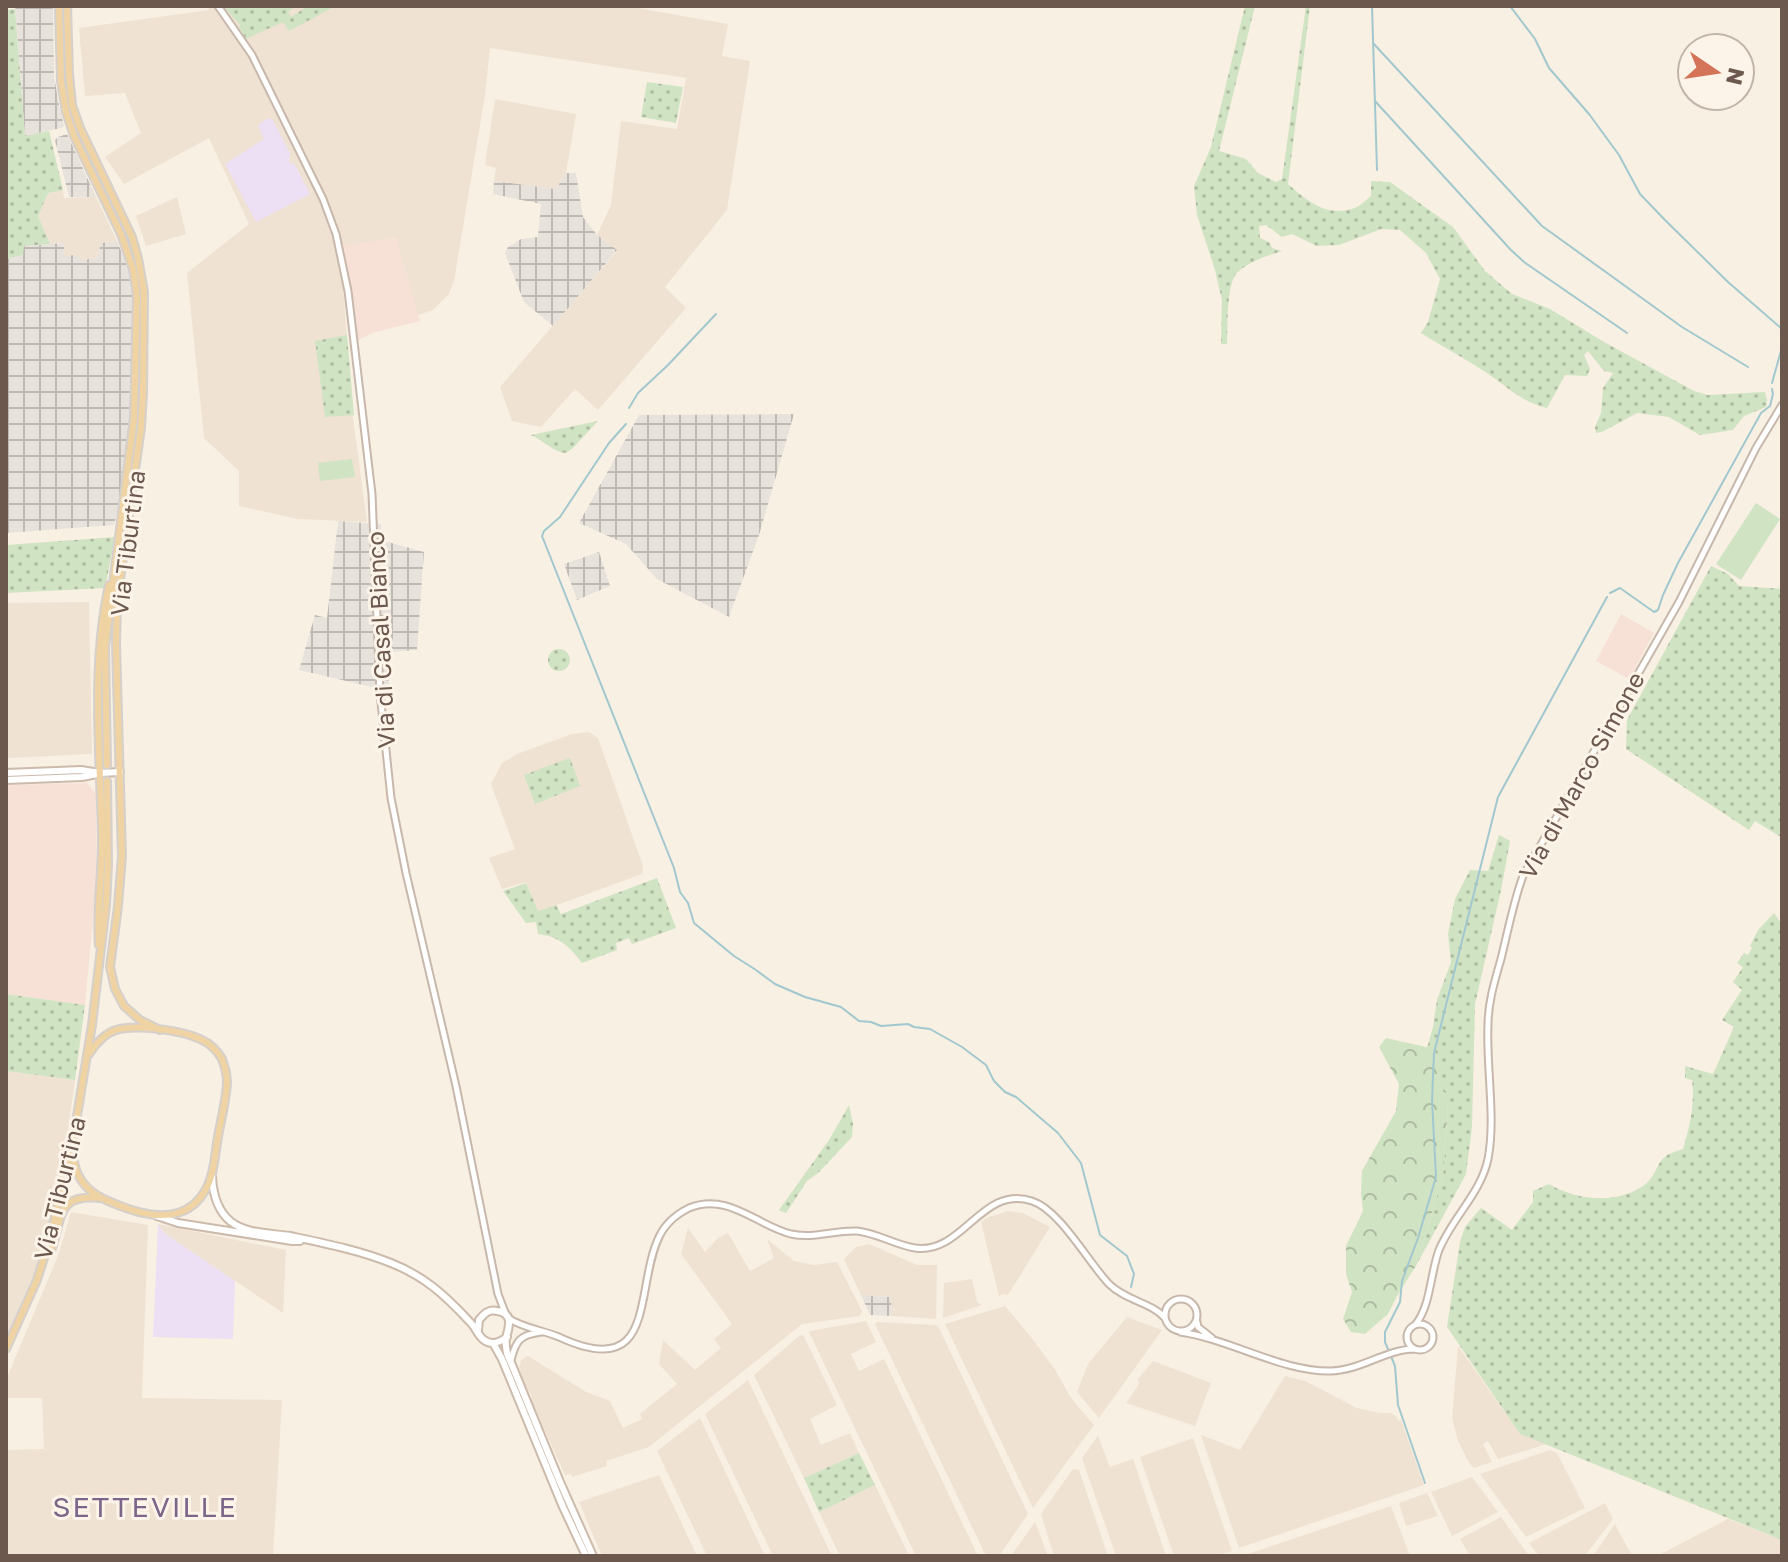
<svg xmlns="http://www.w3.org/2000/svg" width="1788" height="1562" font-family="'Golos Text',sans-serif">
  <style>
    .residential { fill: #efe2d2 }
    .commercial { fill: #f7e1d7 }
    .industrial { fill: url(#industrial-grid) }
    .education { fill: #eddff4 }
    .grass { fill: url(#grass-dots) }
    .forest { fill: url(#forest-crowns) }
    .garden { fill: #d0e3c3 }
    .lines { fill: none; stroke-linecap: round; stroke-linejoin: round }
    .stream { stroke: #a2c8cf; stroke-width: 2 }
    .tertiary-casing { stroke: #c7b8ab; stroke-width: 9 }
    .secondary-casing { stroke: #ccbaab; stroke-width: 10 }
    .primary-casing { stroke: #d6d0cd; stroke-width: 10 }
    .tertiary { stroke: #fff; stroke-width: 5 }
    .secondary { stroke: #fff; stroke-width: 6 }
    .primary { stroke: #efd3a3; stroke-width: 6 }
    .labels { text-anchor: middle; dominant-baseline: central; stroke-width: 6; stroke-linejoin: round; paint-order: stroke }
    .street-label { font-size: 24px; fill: #6c584c; stroke: #fcf4e8 }
    .quarter-label { font-size: 28px; letter-spacing: 2px; fill: #7c6589; stroke: #fcf4e8 }
  </style>
  <defs>
    <pattern id="industrial-grid" width="8" height="8" patternUnits="userSpaceOnUse" patternTransform="scale(2)"><rect width="8" height="8" fill="#e8e2dd"/><path d="M0 4h8M4 0v8" fill="none" stroke="#c0bab5"/></pattern>
    <pattern id="grass-dots" width="8" height="8" patternUnits="userSpaceOnUse" patternTransform="scale(2)"><rect width="8" height="8" fill="#d0e3c3"/><path d="M2 2h.1M6 6h.1" fill="none" stroke="#adbba1" stroke-width="1.8" stroke-linecap="round"/></pattern>
    <pattern id="forest-crowns" width="20" height="18" patternUnits="userSpaceOnUse" patternTransform="scale(2)"><rect width="20" height="18" fill="#d0e3c3"/><path d="M2 6a3 3 0 1 1 6 0M12 15a3 3 0 1 1 6 0" fill="none" stroke="#adbba1"/></pattern>
  </defs>
  <rect width="100%" height="100%" fill="#f8f0e2"/>
  <!-- residential -->
  <path class="residential" d="M208,6h418l102,18 -6,32 28,5 -23,149 -62,77 21,21 -88,102 -23,-21 -34,38 -29,-6 -12,-34 117,-136 -20,-16 14,-30 10,-84 56,8 9,-51 -196,-30 -5,47 -31,186 -5,13 -16,16 -15,5 -22,-77 -56,9 13,171 14,104 -69,-3 -59,-13v-35l-35,-33 -17,-165 62,-49 -40,-86 -85,46 -19,-27 36,-24 -16,-40 -40,3 -6,-68 130,-18z
    M495,99l81,15 -10,59 -10,16 -62,-8 2,-13 -11,-3z
    M63,190l1,8 32,-1 21,44 -16,2 -4,15 -15,2 -18,-3v-14l-14,1 -12,-28 10,-23z
    M177,197l9,37 -40,12 -10,-30z
    M89,602l3,152 -84,4 -2,-155z
    M589,732l9,6 45,128 -1,8 -104,38 -12,-30 -24,7 -13,-31 26,-9 -24,-65 11,-21 15,-9 55,-20z
    M6,1071l69,9 -12,87 -16,77 -41,94z
    M1008,1211l15,2 27,14 -42,68 -4,-1 -5,2 -18,-74 8,-5z
    M71,1212l77,13 -6,173 140,2 -9,156h-267v-106l38,-1 -2,-51h-36v-18l52,-124z
    M158,1224l128,26 -3,63 -119,-80z
    M688,1228l17,24 13,-14 10,-5 22,38 24,-13 -7,-19 27,22 19,4 24,-3 25,49 -2,5 -58,8 -153,123 -43,14 1,5 -35,11 -1,-3 -6,1 -33,-73 -1,-8 -5,-4 -7,-22 2,-8 7,-4 58,36 24,9 13,27 19,-9 -2,-5 37,-30 -18,-20 4,-24 32,30 26,-22 -7,-9 18,-15 -51,-70z
    M869,1244l48,21h20l-1,54 -44,-3 -1,-19 -30,-2 -17,-36 12,-12z
    M972,1279l5,23 5,3 -39,13 1,-35z
    M1005,1306l26,31 23,31 17,30 23,27 -61,83 -88,-184z
    M1127,1317l35,13 -63,88 -22,-26 11,-28z
    M866,1321l10,21 -25,12 8,17 25,-12 94,197h-62l-107,-224 1,-1z
    M877,1322l59,3 2,1 90,188 -29,42h-13l-111,-232z
    M803,1335l34,70 -27,14 11,26 29,-12 9,20 -55,25 -50,-103 45,-39z
    M1458,1346l62,88 27,10 -49,15 -10,-18 -5,3 9,18 -18,6 -5,-5 -11,-22 -6,-23z
    M1153,1361l58,22 -16,43 -69,-23 12,-17 1,-5 -2,-1z
    M1285,1376l20,5 52,27 22,5h12l6,4 1,4 3,-1 23,65 -185,63 -38,-113 39,15z
    M748,1380l84,176h-59l-68,-142z
    M700,1418l65,138h-58l-50,-105z
    M1098,1436l12,31 23,-8 33,97h-50l-34,-98z
    M1193,1438l39,113 -17,5h-41l-34,-99z
    M1550,1450l7,3 28,55 -59,29 -46,-63z
    M1073,1469l6,1 29,86h-54l-13,-42z
    M659,1475l38,81h-95l-23,-54z
    M1472,1477l26,35 -46,24 -21,-44z
    M875,1485l34,71h-69l-21,-44z
    M1427,1493l11,23 -32,10 -7,-23z
    M1605,1503l8,16 -28,37h-46l-10,-13z
    M1391,1506l19,50h-168z
    M1501,1517l28,39h-59l-10,-17z
    M1728,1519l54,21v16h-125z
    M1035,1522l13,34h-37z
    M1615,1524l17,32h-39z"/>
  <!-- commercial -->
  <path class="commercial" d="M396,238l24,83 -48,12 -17,9 -15,-96z
    M1621,614l33,19 -25,46 -33,-18z
    M87,783l9,11 1,83 -12,128 -79,-11v-209z"/>
  <!-- industrial -->
  <path class="industrial" d="M15,6h38l1,69 4,25 6,26 -3,2 -36,8z
    M67,134l29,63h-27l-14,-57 3,-3z
    M566,173h10l7,44 14,18 20,15 -64,76 -29,-24 -19,-49 3,-6 13,-8 17,-2 3,-33 -48,-10 1,-13 62,8z
    M117,241l17,42 -2,146 -10,64 -8,32 -108,8v-274l17,-4v-9l41,-3v13l11,-1 7,5 15,-2 4,-15z
    M794,414l-35,121 -30,82 -72,-38 -31,-35 -47,-21 60,-108z
    M338,521l43,3v16l43,12 -7,98 -30,2 2,39 -90,-21 16,-55 12,3z
    M599,552l11,34 -33,14 -13,-36z
    M861,1295l30,2 1,19 -22,-1z"/>
  <!-- education -->
  <path class="education" d="M268,118l4,1 18,34 -1,7 1,4 4,-1 16,31 -54,28 -31,-58 39,-25 -6,-14z
    M158,1224l6,9 71,48 -2,58 -80,-2z"/>
  <!-- grass -->
  <path class="grass" d="M223,6h73l-8,6 3,5 17,-11 26,1 -45,24 -6,-9 -37,17 -7,-12 1,-2z
    M1245,6h10l-36,145 27,8 12,14 18,9 6,-3 24,-173h4l-22,178c19,17 39,34 67,24 5,-2 11,-8 16,-12v-15l19,1 63,45 32,44 27,23 38,15 54,33 90,49 14,4 57,-3 2,8 -1,7 -22,9 -11,14 -33,5 -31,-18 -32,-4 -35,19 -6,1 -1,-6 6,-14 2,-25 10,-15 -9,-2 -16,-20 -4,4 6,14 -3,7 -22,-1 -18,33c-26,-6 -39,-21 -60,-35 -21,-14 -44,-26 -66,-40l7,-11 12,-43 -14,-26 -26,-23 -19,-1 -42,16 -22,1 -25,-12 -10,3 -16,-12 -7,1 1,12 9,4 3,6 10,3c-15,5 -35,11 -46,23 -10,13 -8,53 -9,70h-6l1,-44 -7,-30 -18,-55 -3,-29 17,-39z
    M15,9l10,127 24,-5 14,59 -15,3 -10,23 12,28 -26,2 -1,9 -17,4v-249z
    M647,82l36,5 -7,36 -35,-6z
    M347,335l7,80 -29,2 -10,-76z
    M598,421l-25,27 -7,5c-13,-1 -23,-13 -35,-18z
    M115,537l-10,51 -99,5v-48z
    M1711,566l17,8 11,12 43,3 -1,248 -26,-16 -6,9 -123,-81 1,-29z
    M548 660a11 11 0 1 1 22 0a11 11 0 1 1-22 0Z
    M570,758l10,28 -45,18 -11,-29z
    M1499,835l11,6 -9,49 -26,114 -3,123 -6,47 -49,90 26,-89 5,-69 -21,-58 6,-21 4,-27 14,-38 -3,-28 7,-35 15,-29 18,1z
    M657,878l19,50 -44,16 -3,-6 -13,5 1,7 -35,13c-12,-16 -23,-27 -44,-29l-2,-12 -10,1 -23,-32 23,-8 12,28 18,-6 5,9z
    M1774,913l8,12v615l-262,-106 -73,-107 13,-85 5,-15 16,-19 31,22 21,-28v-11l16,-7c28,17 71,21 98,-1 8,-7 10,-20 18,-26 4,-4 13,-6 18,-8 7,-23 12,-44 9,-69l-7,-2v-12l28,8 21,-47 -12,-7 20,-30 -9,-8 10,-15 -6,-4 7,-10 4,2 4,-7 -2,-2 8,-16z
    M6,994l79,11 -10,75 -69,-9z
    M849,1105l4,19 -1,13 -33,35 -12,9 -21,32 -7,-3 50,-70z
    M859,1453l16,32 -56,27 -15,-34z"/>
  <!-- forest -->
  <path class="forest" d="M1386,1038l49,11 13,57 -5,69 -26,89 -20,32 -9,18 -23,20 -14,-2 -8,-13 9,-27 -6,-18v-28l17,-35 -2,-18 1,-22 34,-60 3,-27 -20,-37z"/>
  <!-- garden -->
  <path class="garden" d="M352,459l3,18 -35,4 -2,-18z
    M1756,503l24,16 -39,61 -25,-16z"/>
  <g class="lines">
    <!-- stream -->
    <path class="stream" d="M1372,6l5,164
      M1510,6l25,33 14,29 40,46 30,41 21,39 25,26 63,62 54,47
      M1373,43l169,183 140,101 66,40
      M1375,101l135,148 14,13 103,71
      M1772,383l10,-36
      M629,408l9,-15 30,-28 48,-51
      M626,424l-17,19 -49,74 -16,14 -2,5 132,332 6,24 8,11 6,20 40,33 22,14 19,14 30,13 36,10 18,14 12,1 10,4 27,-2 6,3 16,2 32,18 24,18 8,16 11,11 11,5 42,36 23,30 19,72 27,21 7,18 -3,13
      M1610,593l10,-5 34,24 4,-2 5,-15 15,-32 83,-150 9,-7 3,-12 -1,-5
      M1425,1483l-27,-78 -3,-39 -10,-24v-10l15,-30 2,-21 16,-43 18,-61 -4,-77 2,-47 64,-256 109,-200"/>
    <defs>
      <path id="tertiary" d="M218,6l34,49 71,144 13,35 12,57 24,203 8,199 11,105 15,75 50,213 42,208 8,21
        M1165 1315a16 16 0 1 1 32 0a16 16 0 1 1-32 0Z
        M508,1318c15,10 34,12 51,19 99,46 75,-48 100,-100 6,-13 18,-23 30,-29 39,-16 67,17 102,26 22,5 44,-4 66,-3 20,2 38,14 58,17 48,7 67,-64 117,-47 28,9 56,61 77,83 17,17 42,18 56,34
        M1197,1322l1,5 14,11
        M1407 1337a13 13 0 1 1 26 0a13 13 0 1 1-26 0Z
        M1415,1325c16,-19 15,-51 24,-75 13,-32 42,-57 49,-91 8,-41 -2,-92 0,-134 0,-23 7,-45 13,-66 7,-28 12,-56 22,-83l156,-274 77,-154 26,-43
        M1180,1332c50,7 102,40 151,39 31,-1 55,-22 84,-22
        M511,1360c5,-20 9,-25 30,-28"/>
      <path id="secondary" d="M6,773l75,-3 19,3 20,-1
        M6,780l76,-3 15,-3
        M212,1177c1,17 5,33 18,44 16,13 40,12 60,15 33,7 69,14 101,27 33,13 54,32 78,58 6,5 9,15 15,19 8,6 16,2 23,-3
        M157,1216l21,7 114,18h8
        M478,1330l1,-10c5,-6 9,-11 18,-9 17,2 12,16 9,27 -1,6 0,9 1,15l53,129 33,74
        M493,1343l9,16 61,148 23,49"/>
      <path id="primary" d="M59,6l2,75 5,31 8,24 47,98 12,35 4,26 -3,123 -29,229 2,118
        M67,6l2,68 3,31 8,23 52,109 6,21 6,34 -1,101 -2,34 -24,174 -1,43 6,212 -4,50 -8,61 5,22 9,17 16,14 20,10
        M99,945c-3,-37 4,-73 3,-110 -2,-83 -11,-168 7,-250
        M73,1155c1,8 2,16 7,23 7,13 20,20 33,25 35,15 76,23 95,-18 7,-15 7,-33 10,-48 3,-18 8,-36 9,-54 0,-8 -2,-16 -5,-24 -5,-9 -13,-16 -22,-20 -19,-9 -65,-15 -84,-9 -12,4 -20,13 -27,24
        M52,1248c11,-31 4,-54 48,-50
        M6,1349l31,-69 12,-38 24,-102 19,-115 14,-120 2,-41 -1,-83"/>
    </defs>
    <!-- tertiary casing -->
    <use href="#tertiary" class="tertiary-casing"/>
    <!-- secondary casing -->
    <use href="#secondary" class="secondary-casing"/>
    <!-- primary casing -->
    <use href="#primary" class="primary-casing"/>
    <!-- tertiary -->
    <use href="#tertiary" class="tertiary"/>
    <!-- secondary -->
    <use href="#secondary" class="secondary"/>
    <!-- primary -->
    <use href="#primary" class="primary"/>
  </g>
  <g class="labels">
    <!-- street labels -->
    <g class="street-label">
      <text transform="translate(127 543) rotate(-83)">Via Tiburtina</text>
      <text transform="translate(380 640) rotate(-93)">Via di Casal Bianco</text>
      <text transform="translate(1581 775) rotate(-61)">Via di Marco Simone</text>
      <text transform="translate(59 1188) rotate(-76)">Via Tiburtina</text>
    </g>
    <!-- quarter labels -->
    <g class="quarter-label">
      <text x="145" y="1506">SETTEVILLE</text>
    </g>
  </g>
  <!-- border -->
  <rect width="1788" height="1562" fill="none" stroke="#6c584c" stroke-width="16"/>
  <!-- north arrow -->
  <g transform="translate(1716 72) rotate(103)"><circle r="38" fill="#fcf4e8" stroke="#c2b6aa" stroke-width="2"/>
  <path d="M0-6L14 30L0 20L-14 30Z" fill="#d37357"/>
  <text y="-12" font-size="22" font-weight="bold" text-anchor="middle" fill="#6c584c">N</text>
  </g>
</svg>
